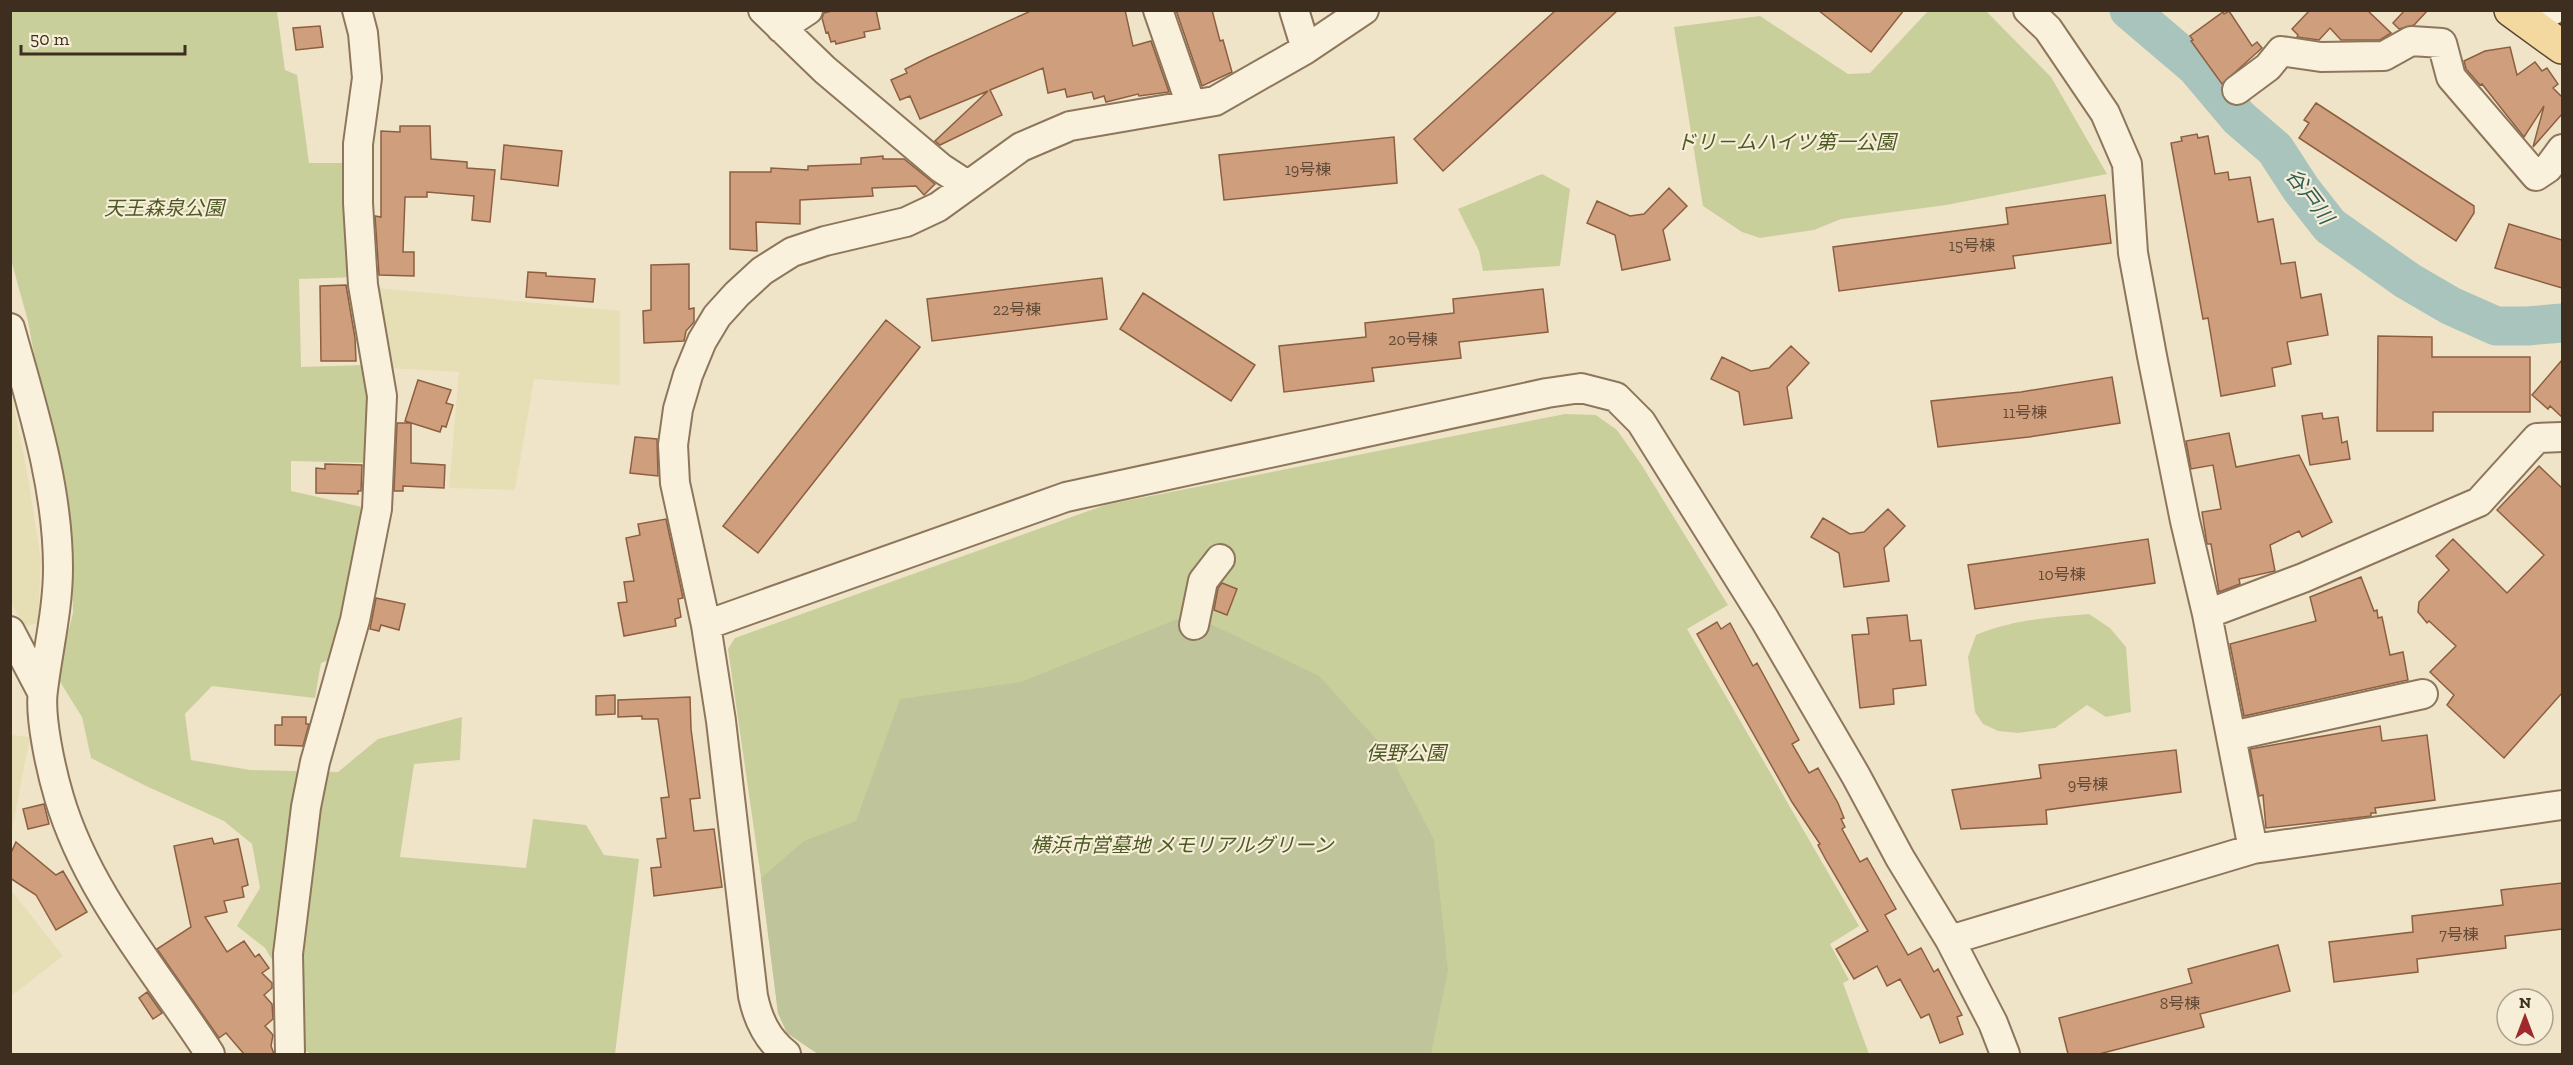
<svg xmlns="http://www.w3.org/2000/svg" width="2573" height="1065" font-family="'Zilla Slab','Noto Sans JP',serif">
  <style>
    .farmland { fill: #e6deb5 }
    .green { fill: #c9cf9b }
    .cemetery { fill: #bfc49a }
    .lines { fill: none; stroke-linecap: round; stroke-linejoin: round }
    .river { stroke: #a9c4bc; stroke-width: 39 }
    .building { fill: #cf9f7d; stroke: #8d5f41; stroke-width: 1.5 }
    .minor-casing { stroke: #8d765c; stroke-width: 32 }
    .major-casing { stroke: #5b4430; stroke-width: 36 }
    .minor { stroke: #faf1dc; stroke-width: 28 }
    .major { stroke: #f3d9a0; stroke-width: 33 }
    .labels { text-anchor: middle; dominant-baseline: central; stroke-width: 4.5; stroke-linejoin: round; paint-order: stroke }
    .number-label { font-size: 16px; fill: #624a37 }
    .park-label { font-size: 20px; font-style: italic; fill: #4d5a26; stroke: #f7eed8 }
    .water-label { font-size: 21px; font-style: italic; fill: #2f5d5a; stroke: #f7eed8 }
  </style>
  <rect width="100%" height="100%" fill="#f0e4c8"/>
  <!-- farmland -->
  <path class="farmland" d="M378,288l242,23v74l-86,-6 -19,111 -66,-2 10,-116 -72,-4z
    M11,392l18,91 12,78 -3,62 -13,3 -14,-23z
    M11,735l19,2 -19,97 -1,-99z
    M11,890l52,66 -52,40z"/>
  <!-- green -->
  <path class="green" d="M10,11h267l8,59 12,5 12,88h43l6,114 -59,2 2,88 63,-2 8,12 2,86 -83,-2v30l80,18 -31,147 -19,7 -6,35 -103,-12 -27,28 6,46 59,10 88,2 40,-33 84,-22 -2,43 -46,4 -14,93 126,11 7,-49 53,6 18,30 35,4 -24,195h-303l-32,-15 -4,-73 -11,-18 -28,-22 23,-38 -8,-44 -28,-23 -78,-35 -55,-28 -9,-41 -25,-40 16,-64 -2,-92 -30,-128 -13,-72 -17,-61z
    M1928,11h58l65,66 56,97 -161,31 -105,14 -27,11 -54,8 -18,-6 -39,-26 -29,-179 86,-11 88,58 22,-1z
    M1542,174l28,15 -10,77 -77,5 -4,-20 -21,-42z
    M1565,414l31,1 21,15 24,34 87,141 -41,24 172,297 -29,18 19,36 -6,3 26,71h-1051l-31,-21 -9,-20 -17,-135 -33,-229 7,-11 370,-133z
    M2089,614l21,14 16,19 5,65 -25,5 -19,-12 -32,23 -37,5 -20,-2 -15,-7 -8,-12 -7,-55 8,-22c37,-15 73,-18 113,-21z"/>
  <!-- cemetery -->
  <path class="cemetery" d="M1180,618l24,3 115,55 70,77 45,87 14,130 -17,84h-613l-31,-21 -9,-20 -17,-135 43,-37 52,-20 44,-122 121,-17z"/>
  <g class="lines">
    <!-- river -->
    <path class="river" d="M2129,10l67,57 43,51 36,31 26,40 29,37 78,55 43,25 45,20h31l35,-3"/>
  </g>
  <!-- building -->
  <path class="building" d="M836,10h40l4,19 -16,3 1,5 -29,7 -1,-3 -4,1 -3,-10 -2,1 -4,-15 2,-5z
    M1033,10h92l8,36 18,-5 18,51 -30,4 -1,-2 -32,8 -2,-6 -10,3 -2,-7 -25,5 -2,-8 -17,4 -5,-25 -53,22 12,25 -62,30 -5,-4 53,-50 -68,28 -10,-23 -10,4 -9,-20 16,-7 -2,-4 22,-11z
    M1176,10h36l8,31 3,-1 9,32 -30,14z
    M1556,10h62l-175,161 -29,-32z
    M1818,10h86l-33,42z
    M2310,10h57l24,23 -11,7h-39l-11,-12 -11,12 -22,-3 1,-2 -6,-6z
    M2405,10h23l-14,15 -15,4 -6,-6z
    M2229,11l23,35 5,-4 5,6 -40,36 -31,-43 2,-1 -3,-4 33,-24 1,2z
    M320,26l3,21 -27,3 -3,-22z
    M2510,47l7,28 18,-13 7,9 5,-3 11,16 -5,4 9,9v17l-29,33 11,-41 -20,31 -42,-53 -2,1 -14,-16 -2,-8 21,-10z
    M2316,103l158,103v7l-18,28 -157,-103 10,-15 -5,-3z
    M400,126h30l1,33 36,3v6l28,2 -5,52 -18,-2 2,-24 -47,-4v5h-22l-2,55h11v24l-35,-1 -4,-59 6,1v-86l19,1z
    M2197,134l1,4 10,-2 7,38 13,-2 1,8 21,-3 8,45 15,-3 8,45 14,-2 6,36 20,-4 7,41 -41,7 4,22 -19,4 3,18 -54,10 -13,-78 -5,1 -32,-176 11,-2 -1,-4z
    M1394,137l3,46 -173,17 -5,-45z
    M504,145l58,6 -4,35 -57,-7z
    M883,156v3h21l31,25 -11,11 -8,-9 -44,2 1,8 -73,4v24l-44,-2 1,29 -27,-2v-77h41v-4l37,2v-4l53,-2v-6z
    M1669,188l18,18 -24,24 7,30 -48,10 -7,-35 -28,-12 10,-22 33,15 14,-2z
    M2105,195l6,48 -98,13 2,12 -176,23 -6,-44 175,-23 -2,-16z
    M2509,224l53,16v48l-67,-20z
    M689,264v45l5,-1v14l-8,9 -2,10 -40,2 -1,-32 8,-1v-45z
    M528,272l18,1v3l49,3 -2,23 -67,-5z
    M1102,278l5,41 -175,22 -5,-42z
    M346,285l9,53 1,23h-35l-1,-75z
    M1543,289l5,43 -89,10 2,16 -89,10 2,13 -90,11 -5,-46 87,-9 -1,-14 89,-10 -1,-14z
    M1143,293l112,72 -24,36 -111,-72z
    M886,320l34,27 -162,206 -35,-27z
    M2378,336l54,1v20h98v55h-97v19h-56z
    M1791,346l18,17 -22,24 5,31 -48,7 -5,-33 -28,-13 11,-22 29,14 18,-3z
    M2562,360v57l-12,-11 -2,3 -16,-14z
    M2112,377l8,46 -91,14 -91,10 -7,-46 90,-9z
    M418,380l33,10 -5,13 7,2 -7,22 -4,-1 -2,6 -35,-11z
    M2322,413l1,6 15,-2 4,26 5,-2 3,18 -40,6 -8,-49z
    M397,423h14v40l34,2 -1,23 -41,-2v5h-9z
    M2229,433l7,34 63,-12 33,67 -30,15 -3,-6 -29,14 5,26 -36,8 1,5 -21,8 -8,-48h-4l-5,-32 19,-3 -8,-44 -22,4 -5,-28z
    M635,437l22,2 1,37 -28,-3z
    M325,464l37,1 -1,26h-3v3l-42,-1v-25l9,1z
    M2539,466l23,22v205l-58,65 -57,-53 7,-10 -24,-23 26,-26 -27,-25 -2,2 -9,-11 1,-10 30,-32 -13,-14 17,-17 54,54 37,-38 -47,-45z
    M1888,509l17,17 -21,22 5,33 -45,6 -5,-34 -28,-16 12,-19 27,16 14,-2z
    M666,519l17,79 -5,1 3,18 -6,2 1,7 -52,10 -6,-33 9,-1 -3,-20 10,-1 -8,-43 14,-3 -2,-11z
    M2148,539l7,44 -180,26 -7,-44z
    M2361,577l13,34 3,-1 1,8 4,-1 8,38 13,-3 5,28 -164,36 -14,-72 86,-23 -6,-24z
    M1222,583l15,6 -10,26 -13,-5 4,-22z
    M376,598l29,6 -6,26 -18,-5 -2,6 -9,-2z
    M1907,615l3,26 11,-1 5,45 -33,4 1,15 -34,4 -8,-73 17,-1 -2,-16z
    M1717,622l4,7 9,-6 23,43 4,-3 42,77 -7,4 17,29 9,-5 20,35 6,15 -3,1 4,8 -3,2 18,33 7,-4 29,51 -11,6 23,40 13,-7 13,24 4,-3 24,46 -5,2 6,17 -23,9 -11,-29 -8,4 -21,-39 -13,7 -10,-20 -23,13 -18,-30 32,-18 -42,-71 -8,-15 2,-1 -28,-42 -95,-168z
    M615,695v19l-19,1v-19z
    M690,697l1,32 9,69 -10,1 4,32 20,-2 8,58 -68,9 -3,-28 10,-1 -4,-28 9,-1 -5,-40 8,-1 -11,-78h-16v-3l-24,1v-17z
    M282,717h24v7h3l-6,22 -28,-1v-20h7z
    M2380,726l2,15 45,-6 8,65 -60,8 1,5h-5v3l-105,12 -3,-33 -4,1 -9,-47z
    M2176,750l5,42 -135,18 1,14 -86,5 -9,-39 89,-12 -2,-13z
    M44,804l5,20 -21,5 -5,-20z
    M212,838l2,6 24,-5 10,46 -6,2 2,10 -20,4 3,11 -22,5 22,35 17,-11 11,16 4,-3 10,14 -7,5 10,10v5l-8,7 8,9 1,15 -8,7 8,9 -2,11 3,8h-30l-18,-21 -7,5 -62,-89 34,-22 -17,-81z
    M16,842l40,33 7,-4 24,41 -31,18 -20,-35 -26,-17v-23z
    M2562,883v46l-57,7 1,12 -89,11 1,13 -84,10 -5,-40 84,-10 -1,-16 91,-11 -2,-15z
    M2278,945l12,46 -90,23 4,13 -105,27h-31l-9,-36 133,-35 -4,-14z
    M147,992l15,21 -9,6 -14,-21z"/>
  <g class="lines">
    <defs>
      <path id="minor" d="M763,10l62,60 116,98 26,17
        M1158,10l33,95
        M1294,10l12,39
        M2028,10l20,19 57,84 22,51 6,89 19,103 33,165 22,93 46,235
        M2530,23l23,-13
        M781,28l27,-18
        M2237,90l31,-23 13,-16 40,6 63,-1 27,-15 31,2 9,34 85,99 12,-8 14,-19
        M10,328c22,78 48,158 48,240 0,41 -10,81 -15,122 -4,26 8,80 16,107 28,96 98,175 151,257
        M2207,614l96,-36 176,-76 58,-64 25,-1
        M706,625l360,-128 481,-104 34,-5 35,9 25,25 124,198 91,156 44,82 50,82 43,83 12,31
        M1194,625l9,-44 17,-22
        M10,631l32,61
        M2232,736l191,-42
        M1950,940l303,-91 309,-44
        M290,1054l-2,-100 18,-147 9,-45 40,-142 22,-111 5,-113 -19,-111 -5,-82v-59l9,-66 -4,-45 -6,-23
        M786,1054c-19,-15 -28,-34 -33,-58l-32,-275 -15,-96 -31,-142 -2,-38 5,-36 10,-34 14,-34 15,-25 20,-22 25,-23 30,-19 33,-11 81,-19 32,-15 83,-60 49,-21 145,-25 91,-52 58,-39"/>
      <path id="major" d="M2511,10l51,37"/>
    </defs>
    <!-- minor casing -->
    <use href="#minor" class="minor-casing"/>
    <!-- major casing -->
    <use href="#major" class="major-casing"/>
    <!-- minor -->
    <use href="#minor" class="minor"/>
    <!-- major -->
    <use href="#major" class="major"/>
  </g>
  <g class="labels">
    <!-- number labels -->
    <g class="number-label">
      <text x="1308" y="169">19号棟</text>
      <text x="1972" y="245">15号棟</text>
      <text x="1017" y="309">22号棟</text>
      <text x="1413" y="339">20号棟</text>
      <text x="2025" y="412">11号棟</text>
      <text x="2062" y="574">10号棟</text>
      <text x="2088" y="784">9号棟</text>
      <text x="2459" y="934">7号棟</text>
      <text x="2180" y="1003">8号棟</text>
    </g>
    <!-- park labels -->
    <g class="park-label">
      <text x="1786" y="142">ドリ－ムハイツ第一公園</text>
      <text x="164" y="208">天王森泉公園</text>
      <text x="1406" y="753">俣野公園</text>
      <text x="1182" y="845">横浜市営墓地 メモリアルグリーン</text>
    </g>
    <!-- water labels -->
    <g class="water-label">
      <text transform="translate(2310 196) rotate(53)">谷戸川</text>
    </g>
  </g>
  <!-- border -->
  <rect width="2573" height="1065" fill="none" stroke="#3d2e20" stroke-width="24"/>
  <!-- north arrow -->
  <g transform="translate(2525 1017)"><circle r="28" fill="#f7eed8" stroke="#ada18e" stroke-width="1.5"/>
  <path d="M0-4.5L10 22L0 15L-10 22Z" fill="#9e2a2b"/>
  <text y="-9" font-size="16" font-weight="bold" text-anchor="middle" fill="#3d2e20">N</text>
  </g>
  <!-- scale -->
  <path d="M21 45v9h164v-9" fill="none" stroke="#3d2e20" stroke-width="3"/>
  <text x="30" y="45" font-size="18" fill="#3d2e20" stroke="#f7eed8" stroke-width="4.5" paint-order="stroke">50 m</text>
</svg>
